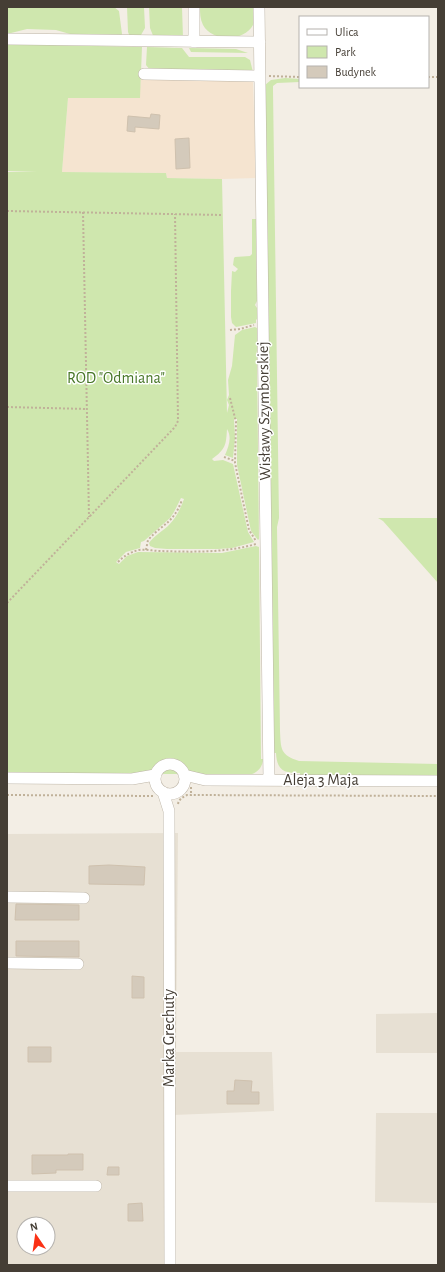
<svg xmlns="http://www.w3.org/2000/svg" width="445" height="1272" font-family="'Alegreya Sans',sans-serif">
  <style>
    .residential { fill: #e7e0d3; fill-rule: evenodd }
    .commercial { fill: #f5e4d0 }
    .green { fill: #cfe7ae }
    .building { fill: #d4cabb; stroke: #cfc1ae }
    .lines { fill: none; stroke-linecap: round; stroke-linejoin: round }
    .minor-casing { stroke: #beb6a8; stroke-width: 12 }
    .path { stroke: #c0b199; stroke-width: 2; stroke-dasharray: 2 2; stroke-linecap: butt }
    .minor { stroke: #fff; stroke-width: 11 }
    .labels { text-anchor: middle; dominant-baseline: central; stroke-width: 3; stroke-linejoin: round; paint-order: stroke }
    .park-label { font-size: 16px; fill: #487728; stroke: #fff }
    .street-label { font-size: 16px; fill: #453e35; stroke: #fff }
  </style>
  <rect width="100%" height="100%" fill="#f3eee5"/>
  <!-- residential -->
  <path class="residential" d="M178,833l-2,219h96l2,59 -101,4v150h-166v-431zM24,1224h24v24h-24z
    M438,1013v40h-62v-39z
    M376,1113h62v90l-63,-1z"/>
  <!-- commercial -->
  <path class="commercial" d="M141,77l112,3 3,98 -34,1 -55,-1 -1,-5 -104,-1 6,-74h71z"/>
  <!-- green -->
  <path class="green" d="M7,7h107l5,4 3,23 -1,3 -44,-1 -21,-6 -29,-1 -20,5z
    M127,7h17l1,21 -4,7 -11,2 -2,-5z
    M149,7h33l1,31h-29l-4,-10z
    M200,7h56c-1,6 0,13 -3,18 -9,17 -41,17 -50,0 -3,-6 -3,-12 -3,-18z
    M7,44l135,3 -2,51h-72l-6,74 104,1 1,5 55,1 5,234 2,-8 -2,-5 2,-5 -1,-15 4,-14 3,-31 7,-5 13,-3 2,1v23l-1,3 1,4 2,181 -1,1 -7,-9 -14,-66v-46h-3l1,19 -2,20 -8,-3c4,-9 7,-18 2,-26 -1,16 -1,20 -15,30l2,2 9,-1 10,4 15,68 6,10 -22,6 -14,1h-51l-12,-1 -5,-2 -1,-3c5,-7 12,-11 19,-17 8,-8 12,-16 16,-27l-3,-1 -7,14 -4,6 -26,23 -3,1 -1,6 -14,4 -10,10 3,2 8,-8 11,-4 84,1 34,-7 3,1 2,212h2c0,7 -5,13 -11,15h-245v-602h30l-30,-1z
    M147,47l35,1 7,9h56l5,3 3,12 -103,-2 -4,-5z
    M189,48l47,1 12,4 -57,-1z
    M285,78l15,1v3l-23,1 -4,3v4l6,428 -2,9 3,204c1,18 0,24 19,30l139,3v12l-138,-1v-2c-16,0 -23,-2 -24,-20h-3l-8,-668 6,-5z
    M252,219h4l1,82 -2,4 2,3v11l-1,1v3l-20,4 -4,-4 -1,-6v-26l1,-20 3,1 3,-3 -5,-4 1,-7 1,-1 15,-1 2,-2z
    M378,518h60v65l-55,-62z"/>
  <!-- building -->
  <path class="building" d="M151,114l9,1 -1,14 -24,-2v5l-8,-1 1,-15 22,2z
    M189,138l1,30 -14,1 -1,-30z
    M109,865l36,2 -1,18 -55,-1v-18z
    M16,904l63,1v15h-64z
    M16,941h63v16l-63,-1z
    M132,976l12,1v21h-12z
    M28,1047h23v15h-23z
    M235,1080l17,1 -1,11h8v12h-32v-13h7z
    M68,1154h15v16h-27v3l-24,1v-19h36z
    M108,1167h11v8h-12z
    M142,1203l1,18h-15v-17z"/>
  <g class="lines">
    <defs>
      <path id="minor" d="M194,7v35
        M259,7l10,773
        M7,39l253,3
        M144,74l116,2
        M155 779a15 15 0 1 1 30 0a15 15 0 1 1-30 0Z
        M184,775l21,5 233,1
        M7,778l125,1 23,-4
        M163,792l6,19 1,454
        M7,897l77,1
        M7,963l71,1
        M7,1186h89"/>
    </defs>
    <!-- minor casing -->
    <use href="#minor" class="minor-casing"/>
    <!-- path -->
    <path class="path" d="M269,76l31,1
      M428,77h10
      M7,211l215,4
      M83,212l6,305
      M230,330l10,-1 14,-4
      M230,398l6,24 -1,41 14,67 7,11
      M7,407l80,2
      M224,457l11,4
      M146,550l2,-10c15,-17 25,-16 34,-40
      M118,562c6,-6 12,-10 21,-12 7,-1 14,1 21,1 32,1 65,2 96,-7
      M7,603l168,-176 3,-6 -3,-207
      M191,787v9
      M7,795l146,1
      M178,804c1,-5 5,-7 9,-9l251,1"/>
    <!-- minor -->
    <use href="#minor" class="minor"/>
  </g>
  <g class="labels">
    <!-- park labels -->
    <g class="park-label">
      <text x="116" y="378">ROD "Odmiana"</text>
    </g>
    <!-- street labels -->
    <g class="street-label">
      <text transform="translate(264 411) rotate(-91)">Wisławy Szymborskiej</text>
      <text x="321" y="780">Aleja 3 Maja</text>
      <text transform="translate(169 1038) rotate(-90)">Marka Grechuty</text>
    </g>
  </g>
  <!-- border -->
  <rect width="445" height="1272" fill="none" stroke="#453e35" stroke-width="16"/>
  <!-- legend -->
  <rect x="299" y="16" width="130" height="72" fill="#ffffff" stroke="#b5b2ae"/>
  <rect x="307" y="29" width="20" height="6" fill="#ffffff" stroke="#b5b2ae"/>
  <text x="335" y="36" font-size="12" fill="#453e35">Ulica</text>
  <rect x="307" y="46" width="20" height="12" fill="#cfe7ae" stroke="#b5b2ae"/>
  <text x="335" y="56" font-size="12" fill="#453e35">Park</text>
  <rect x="307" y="66" width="20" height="12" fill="#d4cabb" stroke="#b5b2ae"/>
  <text x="335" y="76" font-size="12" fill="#453e35">Budynek</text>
  <!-- north arrow -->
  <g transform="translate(36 1236) rotate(347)"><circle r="19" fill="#ffffff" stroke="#b5b2ae"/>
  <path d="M0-3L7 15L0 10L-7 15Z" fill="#fa3115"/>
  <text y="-6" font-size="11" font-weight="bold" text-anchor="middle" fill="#453e35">N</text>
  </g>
</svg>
